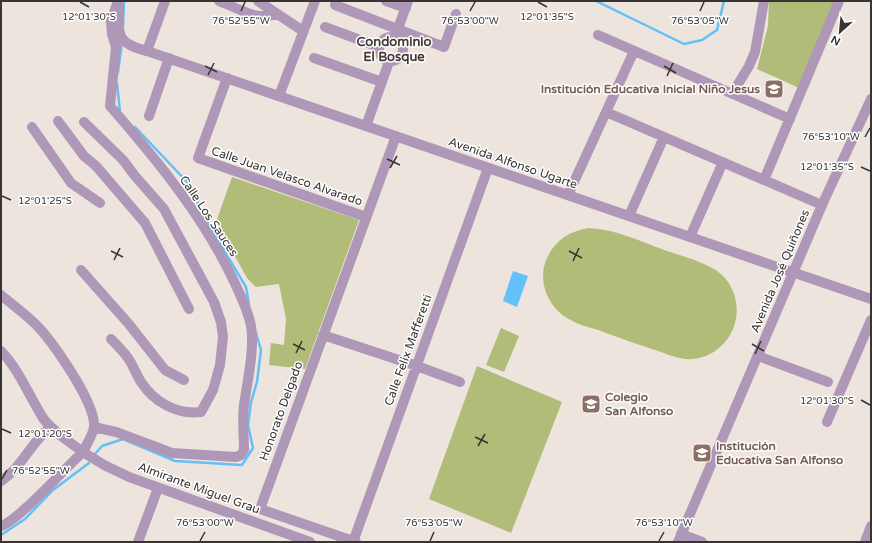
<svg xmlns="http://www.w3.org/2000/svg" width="872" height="543" font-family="'Varela Round',sans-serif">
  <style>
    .green { fill: #b0bc77 }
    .water { fill: #63c0f8 }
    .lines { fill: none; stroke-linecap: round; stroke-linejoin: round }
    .stream { stroke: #63c0f8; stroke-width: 2.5 }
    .minor { stroke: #af97b8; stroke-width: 10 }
    .tertiary { stroke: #af97b8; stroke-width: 10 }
    .ticks { fill: none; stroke: #373431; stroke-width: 1.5 }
    .labels { text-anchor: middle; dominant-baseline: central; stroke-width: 3; stroke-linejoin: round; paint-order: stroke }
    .education-label { font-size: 12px; font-weight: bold; fill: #785e54; stroke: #fff; text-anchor: start }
    .street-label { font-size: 12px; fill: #373431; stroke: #fff }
    .neighbourhood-label { font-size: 13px; font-weight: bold; fill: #413a35; stroke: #fff }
    .ticks-label { font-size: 10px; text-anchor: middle; fill: #373431; stroke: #fff; stroke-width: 3; stroke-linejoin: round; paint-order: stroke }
  </style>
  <rect width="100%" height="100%" fill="#ede4de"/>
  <!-- green -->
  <path class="green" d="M769,1h68l-38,87 -42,-19 11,-43z
    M232,177l127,43 -54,149 -36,-4 2,-22 13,2 2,-26 -7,-35 -23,3 -9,-9 -31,-56z
    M589,228c26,1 53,14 78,23 15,5 31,9 45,17 6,3 12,8 16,14 21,31 2,73 -35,77 -11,1 -22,-3 -32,-7 -21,-7 -42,-14 -63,-22 -10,-3 -22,-6 -31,-12 -20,-12 -30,-39 -20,-60 8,-18 23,-27 42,-30z
    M501,328l18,8 -15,36 -18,-7z
    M477,366l85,36 -51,131 -82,-34z"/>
  <!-- water -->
  <path class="water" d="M513,271l15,5 -11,31 -14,-6z"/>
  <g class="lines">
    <!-- stream -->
    <path class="stream" d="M596,1l88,43 18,-4 15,-10 7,-29
      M123,26l1,-25
      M118,72l4,-29
      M117,83l3,29
      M135,127l54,57 15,33 42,70 3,18
      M94,455l8,-9 21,-7 52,22 67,4 11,-17 -5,-23 3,-23 6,-20 4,-32 -5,-17
      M1,535l24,-16 28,-29 36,-27"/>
    <!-- minor -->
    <path class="minor" d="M219,1c22,8 35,20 58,13
      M258,1l45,30
      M337,1l-2,4 109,42 12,-33
      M386,1l20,7
      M119,5c-1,30 -3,38 28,46l18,-50
      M325,27l54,20
      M396,34l12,-33
      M598,35l192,84
      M379 49a12 12 0 1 1 24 0a12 12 0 1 1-24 0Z
      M314,58l68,24
      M227,78l-29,80 168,59
      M732,94l17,-28 6,-14 9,-51
      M279,96l36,-95
      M606,112l216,93
      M149,116l20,-58
      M58,121l26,35 12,10 49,57 44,86
      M84,122l39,38 12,16 29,33 50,93 7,20 2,15 -3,28 -7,25 -12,22c-24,3 -47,-10 -60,-30 -5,-8 -8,-17 -13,-24 -5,-7 -11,-13 -17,-19
      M366,126l23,-64
      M32,127l39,56 29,20
      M764,180l75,-179
      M568,195l66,-144
      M629,216l35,-79
      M690,237l33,-75
      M81,270l47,53 37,47 19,10
      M1,295c13,11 30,23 41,36 15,18 54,73 52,96 -1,8 -8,18 -11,25 -13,-10 -30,-20 -40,-34 -14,-22 -23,-47 -42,-67
      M323,335l94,31 43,16
      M758,356l70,26
      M827,422l44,-102
      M94,427l22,5 56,21 64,4 5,-2 3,-5c0,-15 -2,-31 0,-45 3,-22 11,-57 7,-79 -2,-12 -8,-25 -13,-36 -30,-68 -80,-129 -128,-184l6,-59 -4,-13 -1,-13 7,-20
      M1,481c22,-15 30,-39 49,-53
      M681,534l21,8
      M353,542l135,-374
      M356,542l-96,-33 136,-373
      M865,542l6,-16"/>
    <!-- tertiary -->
    <path class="tertiary" d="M147,51l724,248
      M1,526c17,-5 65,-59 82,-74l21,13 25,12 181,65
      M138,542l20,-54
      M678,542l144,-337 49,-106"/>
  </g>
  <!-- ticks -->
  <path class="ticks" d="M80,2l9,5M538,2l9,5M241,11l4,-9M470,11l5,-9M700,11l4,-9M205,66l12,6M664,66l12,7M208,75l6,-12M667,76l6,-13M865,137l5,-9M387,159l13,6M861,167l9,4M390,168l7,-12M2,196l9,4M111,251l12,6M569,251l13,7M114,260l6,-12M573,261l6,-13M293,344l12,6M752,344l12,7M296,353l6,-12M755,354l6,-13M861,400l9,5M2,429l9,4M475,437l13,6M478,446l7,-12M2,479l5,-9M200,541l5,-9M430,541l4,-9M659,541l5,-9"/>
  <!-- icons -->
  <defs>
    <symbol id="school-square" viewBox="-11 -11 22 22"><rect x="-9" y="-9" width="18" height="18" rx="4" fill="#8d6e63" stroke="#fff"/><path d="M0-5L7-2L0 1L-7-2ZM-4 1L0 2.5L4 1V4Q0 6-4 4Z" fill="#fff"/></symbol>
  </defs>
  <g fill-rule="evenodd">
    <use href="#school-square" x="763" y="78" width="22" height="22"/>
    <use href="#school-square" x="580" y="393" width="22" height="22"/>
    <use href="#school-square" x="691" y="442" width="22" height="22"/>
  </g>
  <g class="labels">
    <!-- education labels -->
    <g class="education-label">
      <text x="760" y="89" text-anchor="end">Institución Educativa Inicial Niño Jesus</text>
      <text x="605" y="397">Colegio<tspan x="605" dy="14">San Alfonso</tspan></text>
      <text x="716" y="446">Institución<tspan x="716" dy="14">Educativa San Alfonso</tspan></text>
    </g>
    <!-- street labels -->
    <g class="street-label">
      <text transform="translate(513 163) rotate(19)">Avenida Alfonso Ugarte</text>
      <text transform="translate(287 176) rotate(19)">Calle Juan Velasco Alvarado</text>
      <text transform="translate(209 216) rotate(56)">Calle Los Sauces</text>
      <text transform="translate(780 271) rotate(-67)">Avenida José Quiñones</text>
      <text transform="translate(408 350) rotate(-70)">Calle Felix Mafferetti</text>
      <text transform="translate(281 411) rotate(-70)">Honorato Delgado</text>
      <text transform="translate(199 488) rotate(20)">Almirante Miguel Grau</text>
    </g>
    <!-- neighbourhood labels -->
    <g class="neighbourhood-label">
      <text x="394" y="42">Condominio<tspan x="394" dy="15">El Bosque</tspan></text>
    </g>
  </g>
  <g class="ticks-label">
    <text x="89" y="20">12°01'30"S</text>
    <text x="547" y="20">12°01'35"S</text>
    <text x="241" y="24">76°52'55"W</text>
    <text x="470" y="24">76°53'00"W</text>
    <text x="700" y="24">76°53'05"W</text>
    <text x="831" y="140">76°53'10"W</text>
    <text x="827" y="170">12°01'35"S</text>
    <text x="45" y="204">12°01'25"S</text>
    <text x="827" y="404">12°01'30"S</text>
    <text x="45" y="437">12°01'20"S</text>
    <text x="41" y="474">76°52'55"W</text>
    <text x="205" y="526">76°53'00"W</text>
    <text x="434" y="526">76°53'05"W</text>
    <text x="664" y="526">76°53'10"W</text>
  </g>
  <!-- border -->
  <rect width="872" height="543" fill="none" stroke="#373431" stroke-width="4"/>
  <!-- north arrow -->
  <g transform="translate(840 32) rotate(207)" stroke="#ffffff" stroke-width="3" paint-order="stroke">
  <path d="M0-3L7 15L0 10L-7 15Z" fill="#373431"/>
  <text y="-6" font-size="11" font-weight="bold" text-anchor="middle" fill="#373431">N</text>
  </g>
</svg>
